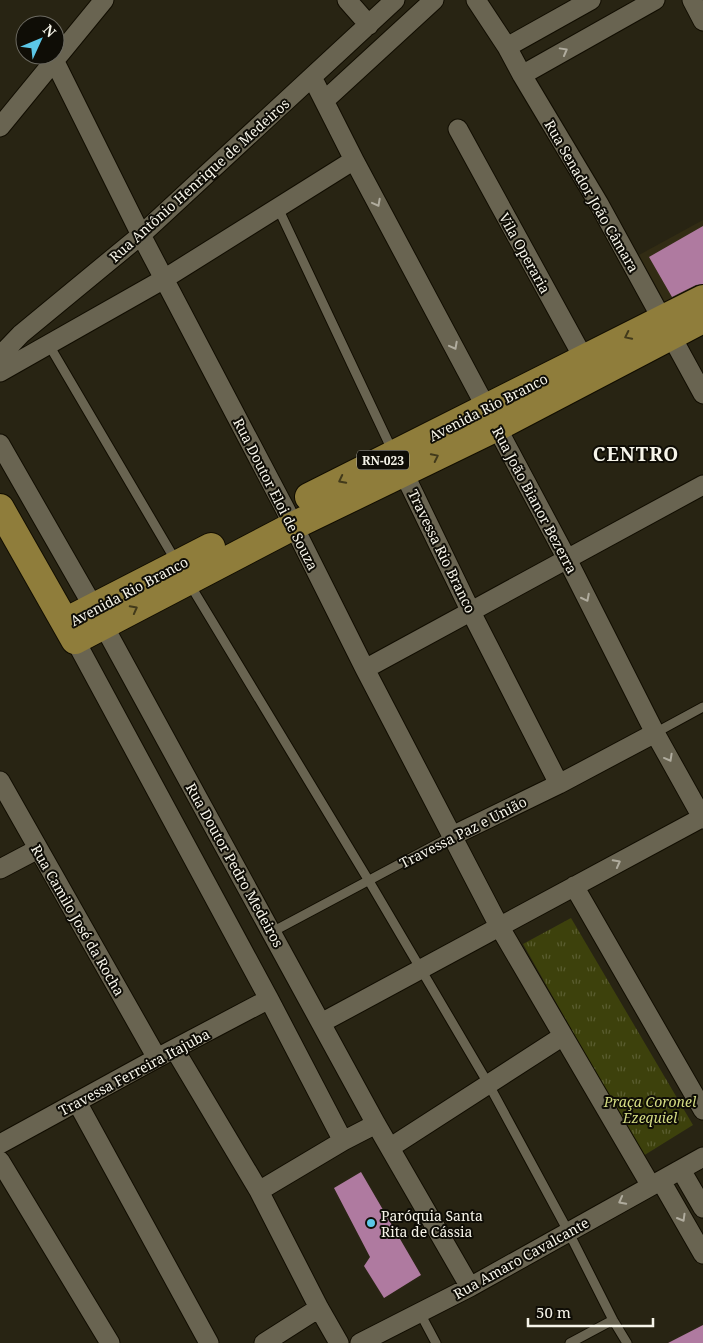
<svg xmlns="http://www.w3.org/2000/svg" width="703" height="1343" font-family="'Noto Serif',serif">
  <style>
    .built { fill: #322c14 }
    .grass { fill: url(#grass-tufts) }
    .building { fill: #af7aa0 }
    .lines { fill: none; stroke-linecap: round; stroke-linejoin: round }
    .lane-casing { stroke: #110d01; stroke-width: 11 }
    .street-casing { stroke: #110d01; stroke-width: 21 }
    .primary-casing { stroke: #110d01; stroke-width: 30 }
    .lane { stroke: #696451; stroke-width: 9 }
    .street { stroke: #696451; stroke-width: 19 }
    .primary { stroke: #8f7d3b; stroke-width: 28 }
    .oneway { stroke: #b0ac9e }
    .oneway2 { stroke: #423a1b }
    .poi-dot { fill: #5cc7e7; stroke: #0f0d06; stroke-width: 2 }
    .labels { text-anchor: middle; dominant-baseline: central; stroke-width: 4; stroke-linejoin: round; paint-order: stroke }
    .shield { fill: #0f0d06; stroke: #b1afa6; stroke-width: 1 }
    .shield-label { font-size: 12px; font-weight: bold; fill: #f7f5ea }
    .street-label { font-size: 14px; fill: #f7f5ea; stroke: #0f0d06 }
    .park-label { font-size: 14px; font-style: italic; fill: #d4dc83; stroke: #0f0d06 }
    .poi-label { font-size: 14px; fill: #f7f5ea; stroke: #0f0d06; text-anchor: start }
    .district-label { font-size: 19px; font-weight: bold; letter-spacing: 1px; fill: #f7f5ea; stroke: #0f0d06 }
  </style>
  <defs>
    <pattern id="grass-tufts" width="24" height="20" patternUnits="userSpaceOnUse" patternTransform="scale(1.25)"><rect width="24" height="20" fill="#3d410c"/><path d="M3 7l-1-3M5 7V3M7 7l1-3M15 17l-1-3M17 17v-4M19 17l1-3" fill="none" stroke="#5a5d30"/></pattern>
  </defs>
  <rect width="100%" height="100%" fill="#282413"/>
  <!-- built -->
  <path class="built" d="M703,220v75l-32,18 -32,-58z"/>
  <!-- grass -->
  <path class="grass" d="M571,918l122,207 -50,31 -120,-212z"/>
  <!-- building -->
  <path class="building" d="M703,226v58l-7,1 -24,12 -23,-40z
    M361,1172l60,103 -37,23 -20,-32 6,-9 -36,-69z
    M703,1325v18h-35z"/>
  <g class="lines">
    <defs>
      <path id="lane" d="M278,208l115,244
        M49,345l128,218
        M189,583l180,298 120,204 79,146 45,89 14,23
        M655,733l48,-26
        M272,932l180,-96
        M420,1313l16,30
        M570,1343l43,-23"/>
      <path id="street" d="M347,0l22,25
        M476,0l31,47 15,28 77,129 104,190
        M692,0l11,21
        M507,47l84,-47
        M54,60l87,175 144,274 80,160 134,257 152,260
        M522,75l133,-75
        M312,77l42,83 213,399 88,174 48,86
        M324,101l110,-101
        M0,127l104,-127
        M458,129l131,239
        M0,356l21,-22 120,-99 254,-235
        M0,372l164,-93 190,-119
        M0,444l94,164 282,516 94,163
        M399,463l72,149 88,172
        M75,640l194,359 74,142
        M365,669l338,-184
        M0,781l157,277
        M452,836l107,-52 96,-51
        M0,869l38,-20
        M574,886l129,224
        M321,1023l382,-206
        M175,1050l84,141 60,117 20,35
        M77,1102l132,241
        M0,1144l157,-86 112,-59
        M391,1147l172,-111
        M0,1161l110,182
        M681,1170l22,38
        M661,1181l42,73
        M259,1191l84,-50 33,-17
        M264,1343l55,-35
        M360,1343l110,-56 233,-130"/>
      <path id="primary" d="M309,497l394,-198
        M0,508l75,132 218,-114 204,-99 206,-108
        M65,622l146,-75"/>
    </defs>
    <!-- lane casing -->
    <use href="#lane" class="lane-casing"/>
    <!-- street casing -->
    <use href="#street" class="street-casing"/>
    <!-- primary casing -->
    <use href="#primary" class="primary-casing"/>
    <!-- lane -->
    <use href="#lane" class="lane"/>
    <!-- street -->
    <use href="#street" class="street"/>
    <!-- primary -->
    <use href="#primary" class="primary"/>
  </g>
  <!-- one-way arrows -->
  <defs><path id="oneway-chevron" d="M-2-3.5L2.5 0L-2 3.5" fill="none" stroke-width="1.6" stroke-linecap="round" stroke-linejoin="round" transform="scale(1.25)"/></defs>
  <g class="oneway">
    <use href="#oneway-chevron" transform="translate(564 51) rotate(-29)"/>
    <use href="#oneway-chevron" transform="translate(377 203) rotate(62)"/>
    <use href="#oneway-chevron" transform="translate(454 346) rotate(62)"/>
    <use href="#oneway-chevron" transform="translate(586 598) rotate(63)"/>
    <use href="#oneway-chevron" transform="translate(669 758) rotate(61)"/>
    <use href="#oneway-chevron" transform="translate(617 863) rotate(-28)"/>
    <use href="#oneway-chevron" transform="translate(622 1201) rotate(152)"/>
    <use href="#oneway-chevron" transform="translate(682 1218) rotate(60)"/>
  </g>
  <g class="oneway2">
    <use href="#oneway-chevron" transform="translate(628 336) rotate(154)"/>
    <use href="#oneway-chevron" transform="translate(435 457) rotate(-26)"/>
    <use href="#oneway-chevron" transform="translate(342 480) rotate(153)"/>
    <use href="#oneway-chevron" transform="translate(134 609) rotate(-28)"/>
  </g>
  <!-- markers -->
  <circle class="poi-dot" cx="371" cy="1223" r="5"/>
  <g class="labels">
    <!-- shield labels -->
    <rect class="shield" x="357" y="450.5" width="52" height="19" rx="4"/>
    <g class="shield-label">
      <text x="383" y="460">RN-023</text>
    </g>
    <!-- street labels -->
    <g class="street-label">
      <text transform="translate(199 180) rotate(-42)">Rua Antônio Henrique de Medeiros</text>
      <text transform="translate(592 196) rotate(60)">Rua Senador João Câmara</text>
      <text transform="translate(525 253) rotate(61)">Vila Operaria</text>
      <text transform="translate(488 407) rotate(-27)">Avenida Rio Branco</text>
      <text transform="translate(276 494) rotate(63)">Rua Doutor Eloi de Souza</text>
      <text transform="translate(535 500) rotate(62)">Rua João Bianor Bezerra</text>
      <text transform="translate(442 551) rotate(64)">Travessa Rio Branco</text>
      <text transform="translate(129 591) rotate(-28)">Avenida Rio Branco</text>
      <text transform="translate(463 832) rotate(-27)">Travessa Paz e União</text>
      <text transform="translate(235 865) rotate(61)">Rua Doutor Pedro Medeiros</text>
      <text transform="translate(78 920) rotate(60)">Rua Camilo José da Rocha</text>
      <text transform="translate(134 1072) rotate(-28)">Travessa Ferreira Itajuba</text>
      <text transform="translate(521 1258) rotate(-29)">Rua Amaro Cavalcante</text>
    </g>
    <!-- park labels -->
    <g class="park-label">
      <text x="650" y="1101">Praça Coronel<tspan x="650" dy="16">Ezequiel</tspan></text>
    </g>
    <!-- poi labels -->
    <g class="poi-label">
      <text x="381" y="1215">Paróquia Santa<tspan x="381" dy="16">Rita de Cássia</tspan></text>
    </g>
    <!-- district labels -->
    <g class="district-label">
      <text x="636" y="454">CENTRO</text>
    </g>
  </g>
  <!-- north arrow -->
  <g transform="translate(40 40) rotate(46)"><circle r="24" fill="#0f0d06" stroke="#6c6a61"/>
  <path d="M0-4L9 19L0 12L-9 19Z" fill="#5cc7e7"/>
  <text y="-8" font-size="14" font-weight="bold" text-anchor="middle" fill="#f7f5ea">N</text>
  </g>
  <!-- scale -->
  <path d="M528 1318v8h125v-8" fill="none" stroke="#f7f5ea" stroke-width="2.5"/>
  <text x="536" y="1318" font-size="15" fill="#f7f5ea" stroke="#0f0d06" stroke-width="4" paint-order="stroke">50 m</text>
</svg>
